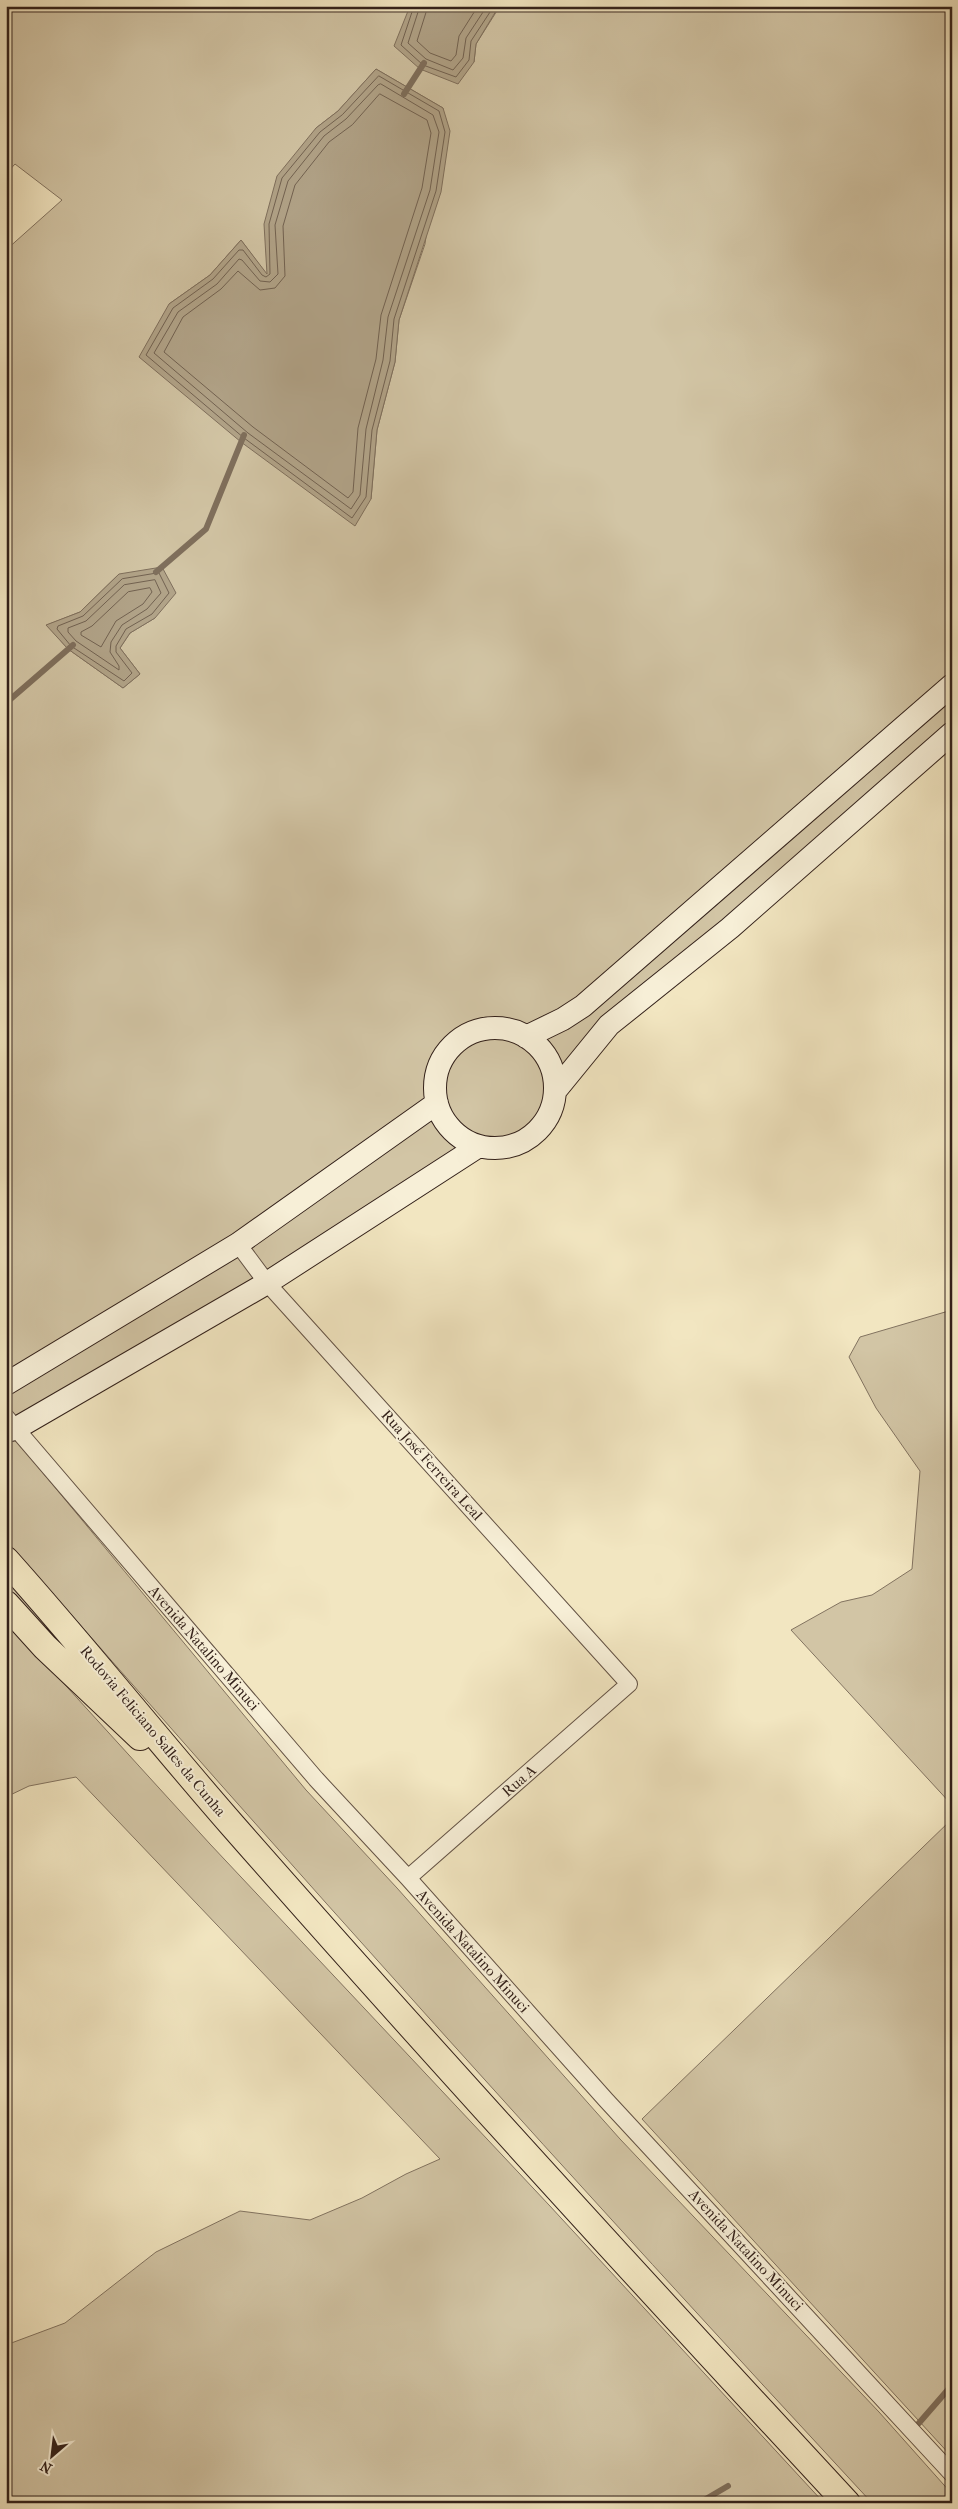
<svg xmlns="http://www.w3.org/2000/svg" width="958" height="2509" font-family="'IM FELL French Canon',serif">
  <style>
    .green { fill: #d2c5a5; stroke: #827360; fill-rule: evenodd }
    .water { fill: #b1a388; stroke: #7f6f5c }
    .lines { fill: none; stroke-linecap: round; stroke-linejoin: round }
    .shore { stroke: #726251; stroke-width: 1 }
    .stream { stroke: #7f6f5c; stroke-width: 6 }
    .street-casing { stroke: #635244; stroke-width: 18 }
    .secondary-casing { stroke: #33211a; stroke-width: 24 }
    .primary-casing { stroke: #33211a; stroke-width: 28 }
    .street { stroke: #f7efd7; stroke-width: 16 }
    .secondary { stroke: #f7efd7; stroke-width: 22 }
    .primary { stroke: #f2e6c1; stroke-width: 26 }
    .labels { text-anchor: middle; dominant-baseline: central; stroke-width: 4; stroke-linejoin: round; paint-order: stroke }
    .street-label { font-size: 15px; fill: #33211a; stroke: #f7efd7 }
  </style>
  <rect width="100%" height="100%" fill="#f2e6c1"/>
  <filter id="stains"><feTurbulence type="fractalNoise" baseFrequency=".004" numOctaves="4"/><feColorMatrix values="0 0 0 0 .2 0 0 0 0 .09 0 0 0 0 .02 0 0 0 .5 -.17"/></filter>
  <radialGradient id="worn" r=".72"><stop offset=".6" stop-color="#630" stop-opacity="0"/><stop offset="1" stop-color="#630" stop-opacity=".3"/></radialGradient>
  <!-- green -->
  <path class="green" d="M6,6h404l-1,2 65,54 2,-18 24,-38h452v672l-375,325 -51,28c-54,-21 -101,12 -95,70l-199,135 -226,136v-1122l56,-50 -47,-36 -9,10zM376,69l67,39 -18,136 -26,76 -4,42 -18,68 -6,69 -202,-195 41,-29 31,-35 26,35 49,-147 22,-17zM119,574l36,44 -25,15 -10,15 20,26 -17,14 -55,-39 -21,-24 33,-13z
    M952,691v37l-393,344 -5,-14 -17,-20z
    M441 1089a55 55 0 1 1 110 0a55 55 0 1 1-110 0Z
    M431,1118l7,1 11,16 15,11 -194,131 -22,-28z
    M234,1252l26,27 -245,141 -9,-12v-18z
    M952,1310v495l-161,-175 50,-28 31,-7 40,-26 8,-98 -44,-63 -27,-51 11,-20z
    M6,1438h8l292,352 91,98 223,251 259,273 73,82v9h-80c-294,-317 -583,-638 -866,-963z
    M6,1573l40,51 -5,4 -35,-33z
    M6,1620l204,224 339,361 275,298h-818v-158l59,-22 91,-71 84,-41 70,9 52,-22 44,-24 34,-15 -364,-382 -47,9 -23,11v-27l3,-3 -3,-4z
    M952,1819v638l-310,-338z"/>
  <!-- water -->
  <path class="water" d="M410,6h89l-23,38 -2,18 -16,22 -38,-15 -26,-23z
    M376,69l67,39 7,23 -9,61 -42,128 -4,42 -18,68 -6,69 -16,27 -114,-84 -102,-85 30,-53 41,-29 31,-35 26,34 -3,-50 13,-48 39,-48 22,-17z
    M162,567l14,26 -21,25 -25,15 -10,15 20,26 -17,14 -55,-39 -22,-24 34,-13 39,-38z"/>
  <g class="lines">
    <!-- shore -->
    <path class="shore" d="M414,6l-13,39 22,20 33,12 13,-17 2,-19 23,-35
      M420,6l-12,37 18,16 27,11 10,-12 3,-20 21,-32
      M428,6l-11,35 13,12 21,8 5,-6 3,-19 19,-30
      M379,76l60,35 6,21 -9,59 -42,128 -4,42 -18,69 -6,67 -14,21 -108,-80 -98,-83 27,-47 40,-29 26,-29h4l19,25 4,2 4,-3 -1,-50 13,-46 38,-46 22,-17z
      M381,84l52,31 6,17 -9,58 -42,127 -5,43 -17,69 -6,66 -9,14 -103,-76 -94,-80 24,-41 39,-28 22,-25 3,1 18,21 10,1 8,-8 -3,-49 13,-44 36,-45 22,-17 32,-34z
      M380,94l47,26 4,13 -9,55 -41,127 -5,44 -18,69 -5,64 -5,6 -95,-71 -89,-75 19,-35 38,-28 17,-18 22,19 15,-2 10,-12 -2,-50 12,-41 34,-43 23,-17z
      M159,573l10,20 -17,21 -26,15 -10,17v6l16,21 -8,8 -53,-35 -14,-17 1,-3 25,-10 39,-37z
      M155,580l6,13 -14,16 -25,16 -11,17 -1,10 9,14v4l-43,-29 -8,-9v-4l18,-7 38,-36z
      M150,588l2,4 -9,12 -27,17 -15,26 -20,-12v-3l11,-6 36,-34z"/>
    <!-- stream -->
    <path class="stream" d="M404,94l20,-31
      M156,572l50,-43 38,-94
      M6,703l67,-58
      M919,2423l33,-38
      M699,2503l29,-17"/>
    <defs>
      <path id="street" d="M238,1244l29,39 362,401 -221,194
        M6,1417l310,362 92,99 198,222 346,374"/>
      <path id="secondary" d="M435 1088a60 60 0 1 1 120 0a60 60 0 1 1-120 0Z
        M526,1037l37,-18 20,-13 369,-321
        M556,1090l53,-65 121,-97 222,-195
        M6,1384l232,-140 199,-141
        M6,1431l9,-2 252,-146 212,-137"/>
      <path id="primary" d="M6,1560c78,87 150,178 227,266 201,229 407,454 614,677
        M6,1604l39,43 95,90"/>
    </defs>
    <!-- street casing -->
    <use href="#street" class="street-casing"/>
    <!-- secondary casing -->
    <use href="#secondary" class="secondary-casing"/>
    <!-- primary casing -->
    <use href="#primary" class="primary-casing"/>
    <!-- street -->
    <use href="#street" class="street"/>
    <!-- secondary -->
    <use href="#secondary" class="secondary"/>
    <!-- primary -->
    <use href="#primary" class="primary"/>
  </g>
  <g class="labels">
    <!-- street labels -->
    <g class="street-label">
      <text transform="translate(432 1465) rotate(48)">Rua José Ferreira Leal</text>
      <text transform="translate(204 1648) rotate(49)">Avenida Natalino Minuci</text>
      <text transform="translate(153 1731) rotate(50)">Rodovia Feliciano Salles da Cunha</text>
      <text transform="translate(519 1781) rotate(-41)">Rua A</text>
      <text transform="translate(473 1951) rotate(48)">Avenida Natalino Minuci</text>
      <text transform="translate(746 2250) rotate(47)">Avenida Natalino Minuci</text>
    </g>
  </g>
  <!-- margin -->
  <rect width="958" height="2509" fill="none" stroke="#f2e6c1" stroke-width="25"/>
  <rect x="8" y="8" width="943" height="2494" fill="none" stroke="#33211a" stroke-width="2.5"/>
  <rect x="12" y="12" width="933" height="2484" fill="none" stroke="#33211a"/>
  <!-- north arrow -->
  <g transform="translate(52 2456) rotate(208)" stroke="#f7efd7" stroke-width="4" paint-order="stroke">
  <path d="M0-4L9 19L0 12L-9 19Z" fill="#33211a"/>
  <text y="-8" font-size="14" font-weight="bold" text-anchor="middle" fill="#33211a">N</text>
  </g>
  <rect width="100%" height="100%" filter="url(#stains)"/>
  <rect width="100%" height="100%" fill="url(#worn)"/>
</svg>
